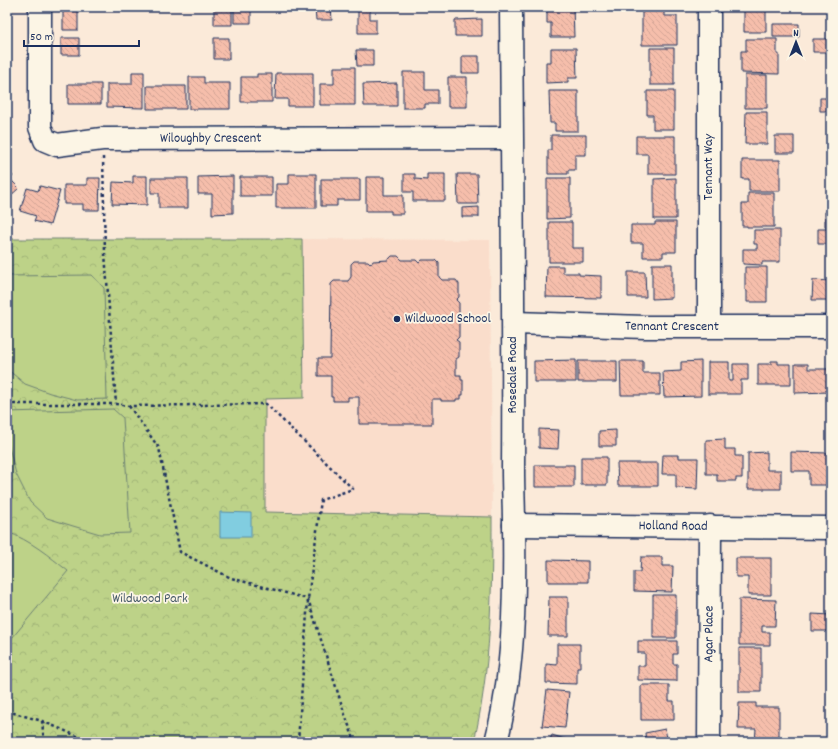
<svg xmlns="http://www.w3.org/2000/svg" width="838" height="749" font-family="Dekko,sans-serif">
  <style>
    .built { fill: #faddcb }
    .park { fill: url(#park-crowns); stroke: #6c8073 }
    .pitch { fill: #bdd288; stroke: #6c8073 }
    .water { fill: #81cde0; stroke: #588eac }
    .building { fill: url(#building-back-hatch); stroke: #1b2f5e }
    .lines { fill: none; stroke-linecap: round; stroke-linejoin: round }
    .minor-casing { stroke: #1b2f5e; stroke-width: 25 }
    .path { stroke: #1b2f5e; stroke-width: 2.5; stroke-dasharray: 3 3; stroke-linecap: butt }
    .minor { stroke: #fcf5e5; stroke-width: 22 }
    .poi-dot { fill: #1b2f5e; stroke: #fcf5e5; stroke-width: 1.5 }
    .labels { text-anchor: middle; dominant-baseline: central; stroke-width: 3.5; stroke-linejoin: round; paint-order: stroke }
    .street-label { font-size: 14px; fill: #1b2f5e; stroke: #fcf5e5 }
    .poi-label { font-size: 14px; fill: #1b2f5e; stroke: #fcf5e5; text-anchor: start }
    .park-label { font-size: 14px; fill: #445868; stroke: #fcf5e5 }
  </style>
  <defs>
    <pattern id="park-crowns" width="20" height="18" patternUnits="userSpaceOnUse"><rect width="20" height="18" fill="#bdd288"/><path d="M2 6a3 3 0 1 1 6 0M12 15a3 3 0 1 1 6 0" fill="none" stroke="#a2b578"/></pattern>
    <pattern id="building-back-hatch" width="6" height="6" patternUnits="userSpaceOnUse"><rect width="6" height="6" fill="#f6beab"/><path d="M-1 5l2 2M0 0l6 6M5-1l2 2" fill="none" stroke="#d2a496"/></pattern>
  </defs>
  <rect width="100%" height="100%" fill="#fbead9"/>
  <filter id="ink" filterUnits="userSpaceOnUse"><feTurbulence type="fractalNoise" baseFrequency=".025" numOctaves="2"/><feDisplacementMap in="SourceGraphic" scale="8" xChannelSelector="R" yChannelSelector="G"/><feConvolveMatrix kernelMatrix="1 2 1 2 8 2 1 2 1" color-interpolation-filters="sRGB"/></filter>
  <g filter="url(#ink)">
    <!-- built -->
    <path class="built" d="M302,239l188,1 2,277 -227,-4v-115h39z"/>
    <!-- park -->
    <path class="park" d="M7,239h295l2,159 -39,1v113l227,5c0,76 -1,151 -18,225h-467z"/>
    <!-- pitch -->
    <path class="pitch" d="M92,275l12,13 3,111 -30,1 -27,-7 -25,-9 -18,-15v-93z
      M113,409l10,9 7,115 -30,1 -27,-8 -26,-8 -17,-16 -14,-28 -7,-27 -2,-13v-22z
      M7,532c23,8 42,24 61,39l-61,73z"/>
    <!-- water -->
    <path class="water" d="M220,512l31,1v24h-31z"/>
    <!-- building -->
    <path class="building" d="M214,7h18v18h-18z
      M234,7h17v16h-17z
      M315,7h16l1,13h-16z
      M358,7h12v12h6v14h-18z
      M547,7h26l1,30h-23v-14h-4z
      M642,7h22v9h13v29h-35z
      M744,7h22v25h-22z
      M827,10h4v27h-3z
      M63,11h15v19h-15z
      M482,19v17h-27v-16z
      M773,24h26v13h-26z
      M61,38h18v17h-18z
      M214,38h15v21h-15z
      M746,39h31v15h2v20l-38,-1v-22h5z
      M813,39h18v13h-18z
      M551,48h25l1,30h-9v4l-22,1v-21h5z
      M650,48h24v37h-24z
      M356,50h17v16h-16z
      M462,56h17v17h-17z
      M334,67h21v38h-35v-21h14z
      M132,72h12v36l-37,-1v-23h25z
      M403,72h22v18h13v14h-13v4h-22z
      M276,73h37v33h-25v-7h-13z
      M257,74h15v28h-31v-25h16z
      M745,75h22v33h-22z
      M189,77h15v6h26v26h-41z
      M448,77h19v30h-19z
      M397,83v23h-33l-1,-22z
      M68,84h33v20h-33z
      M147,86h39v23h-39z
      M549,91h29v40h-23v-8h-5z
      M647,91h27v38h-21v-14h-6z
      M820,98h11v13h-11z
      M746,112h21v32h-22z
      M551,135h35v20h-11v15h-7v4h-20v-24h3z
      M636,136h39v38h-27v-20h-12z
      M775,136h19v17h-19z
      M742,160h38v31h-31v-12h-7z
      M7,170l6,6 -3,3 9,9 -12,11z
      M289,174h27v34h-40v-24h13z
      M404,174h11v5l12,1v-6h18v27h-32v-9h-9z
      M457,174h20l1,30h-20z
      M133,176h14v29l-35,-1 1,-22 20,1z
      M233,176v37l-21,1v-20h-14v-17z
      M240,177h32v19h-32z
      M366,177h18v18h19v19h-12v-3h-25z
      M87,178h13l-1,32h-16v-6h-19v-19h23z
      M151,178h37v30h-29v-15h-8z
      M547,178h23v40l-23,1z
      M676,178v41h-22v-40z
      M321,179h39v21h-23v6h-16z
      M40,186l20,5 -10,34 -16,-4 2,-5 -16,-5 7,-23 11,3z
      M748,193h26v34h-27v-1h-5v-22h6z
      M479,207v10h-17v-9z
      M825,212h6v15h-6z
      M549,222h23v26h11v14h-34z
      M655,222h21v30h-13v5h-20v-14h-12v-18h24z
      M818,229h13v15h-13z
      M754,230h26v32h-18v3l-19,-1v-15h14v-5h-3z
      M392,256h6l4,4h14l3,3 3,-3h14l3,3v14l3,3h14l3,4v13l-3,3 3,3v14l-3,3 3,2v15l-3,3 3,2v15l-3,2v16h5v5h2v15h-2v4h-5v2h-15v-2h-9v25h-73v-27h-11v4h-15v-4h-2v-21h-13v-18h12l1,-74 3,-3h14l3,-4v-13l3,-3h14l3,3 2,-3 15,-1z
      M652,264h20v34l-20,1z
      M547,266h16v7h16v2l22,1v22l-55,-1z
      M745,267h22v35h-20v-11l-2,-1z
      M628,272h17l1,25h-18z
      M813,280l18,1v19h-19z
      M576,360v22h-42v-21z
      M578,361h39v21h-39z
      M620,361h23v12h17v22h-39z
      M701,361v35l-37,1 -1,-25 18,-1v-9z
      M771,361h7v3h13v21h-33v-21h13z
      M708,362h21v19h4v-17h15v16h-7v14h-33z
      M795,364h13v5h23v23l-36,1z
      M539,429l20,1 -1,19 -19,-1z
      M616,430v16h-17v-15z
      M725,439v10h10v7h7v22h-6v3h-19v-7h-11v-34z
      M767,452v18h14v19h-33v-36z
      M791,452l37,1v32h-19v-14h-18z
      M663,455h16v3h19l-1,31 -21,-1v-14h-14z
      M581,457h26v28h-26z
      M617,463h41v23h-40z
      M535,465h39v22h-39z
      M641,557h21v9h11l-1,26 -38,-1v-19h6z
      M736,558h35v37h-23v-18h-12z
      M548,560l40,1v21h-40z
      M653,595h23v43h-23z
      M549,597h19v39h-20z
      M739,599l37,1 -1,26h-13v6h8v13h-31z
      M812,614l19,1v16h-19z
      M638,641h39v13h-4v10h4v17l-39,-1v-14h7v-13h-7z
      M557,644h23v24h-3v16l-31,-1v-19l11,1z
      M739,648h22v44h-22z
      M641,685h28v16h5v19h-33z
      M547,690l22,2 -4,36 -23,-2z
      M739,703h17v4h23v35h-24l1,-13h-18z
      M665,729l3,13h-22l-1,-9z
      M552,735l16,5v2h-19z"/>
    <g class="lines">
      <defs>
        <g id="minor">
          <path id="s1" d="M40,7v120l5,13 12,5 45,-6 409,-1"/>
          <path id="s2" d="M514,323l131,4h186"/>
          <path d="M709,326v-319"/>
          <path id="s3" d="M514,525l317,3"/>
          <path d="M496,742c18,-70 19,-145 18,-217 0,-18 -1,-37 -1,-55 1,-155 -1,-309 -2,-463"/>
          <path id="s4" d="M709,742l1,-216"/>
        </g>
      </defs>
      <!-- minor casing -->
      <use href="#minor" class="minor-casing"/>
      <!-- path -->
      <path class="path" d="M103,157l2,96 11,151
        M7,404h109l13,2 137,-2 87,85 -32,11 -13,99 -10,143
        M129,406l30,42 21,104 51,26 77,21 36,113 11,30
        M7,711l35,10 2,21
        M42,721l49,21"/>
      <!-- minor -->
      <use href="#minor" class="minor"/>
    </g>
  </g>
  <!-- markers -->
  <circle class="poi-dot" cx="397" cy="319" r="4"/>
  <g class="labels">
    <!-- street labels -->
    <g class="street-label">
      <text stroke="none"><textPath href="#s1" startOffset="301">Wiloughby Crescent</textPath></text>
      <text transform="translate(709 167) rotate(-90)">Tennant Way</text>
      <text stroke="none"><textPath href="#s2" startOffset="158">Tennant Crescent</textPath></text>
      <text transform="translate(513 375) rotate(-90)">Rosedale Road</text>
      <text stroke="none"><textPath href="#s3" startOffset="159">Holland Road</textPath></text>
      <text stroke="none"><textPath href="#s4" startOffset="108">Agar Place</textPath></text>
    </g>
    <!-- poi labels -->
    <g class="poi-label">
      <text x="405" y="319">Wildwood School</text>
    </g>
    <!-- park labels -->
    <g class="park-label">
      <text x="150" y="599">Wildwood Park</text>
    </g>
  </g>
  <!-- margin -->
  <rect width="838" height="749" fill="none" stroke="#fcf5e5" stroke-width="24"/>
  <rect x="12" y="12" width="814" height="725" fill="none" stroke="#1b2f5e" stroke-width="1.5" filter="url(#ink)"/>
  <!-- north arrow -->
  <g transform="translate(796 42)" stroke="#fcf5e5" stroke-width="3" paint-order="stroke">
  <path d="M0-3L7 15L0 10L-7 15Z" fill="#1b2f5e"/>
  <text y="-6" font-size="11" font-weight="bold" text-anchor="middle" fill="#1b2f5e">N</text>
  </g>
  <!-- scale -->
  <path d="M24 40v6h115v-6" fill="none" stroke="#1b2f5e" stroke-width="2"/>
  <text x="30" y="40" font-size="12" fill="#1b2f5e" stroke="#fcf5e5" stroke-width="3" paint-order="stroke">50 m</text>
</svg>
